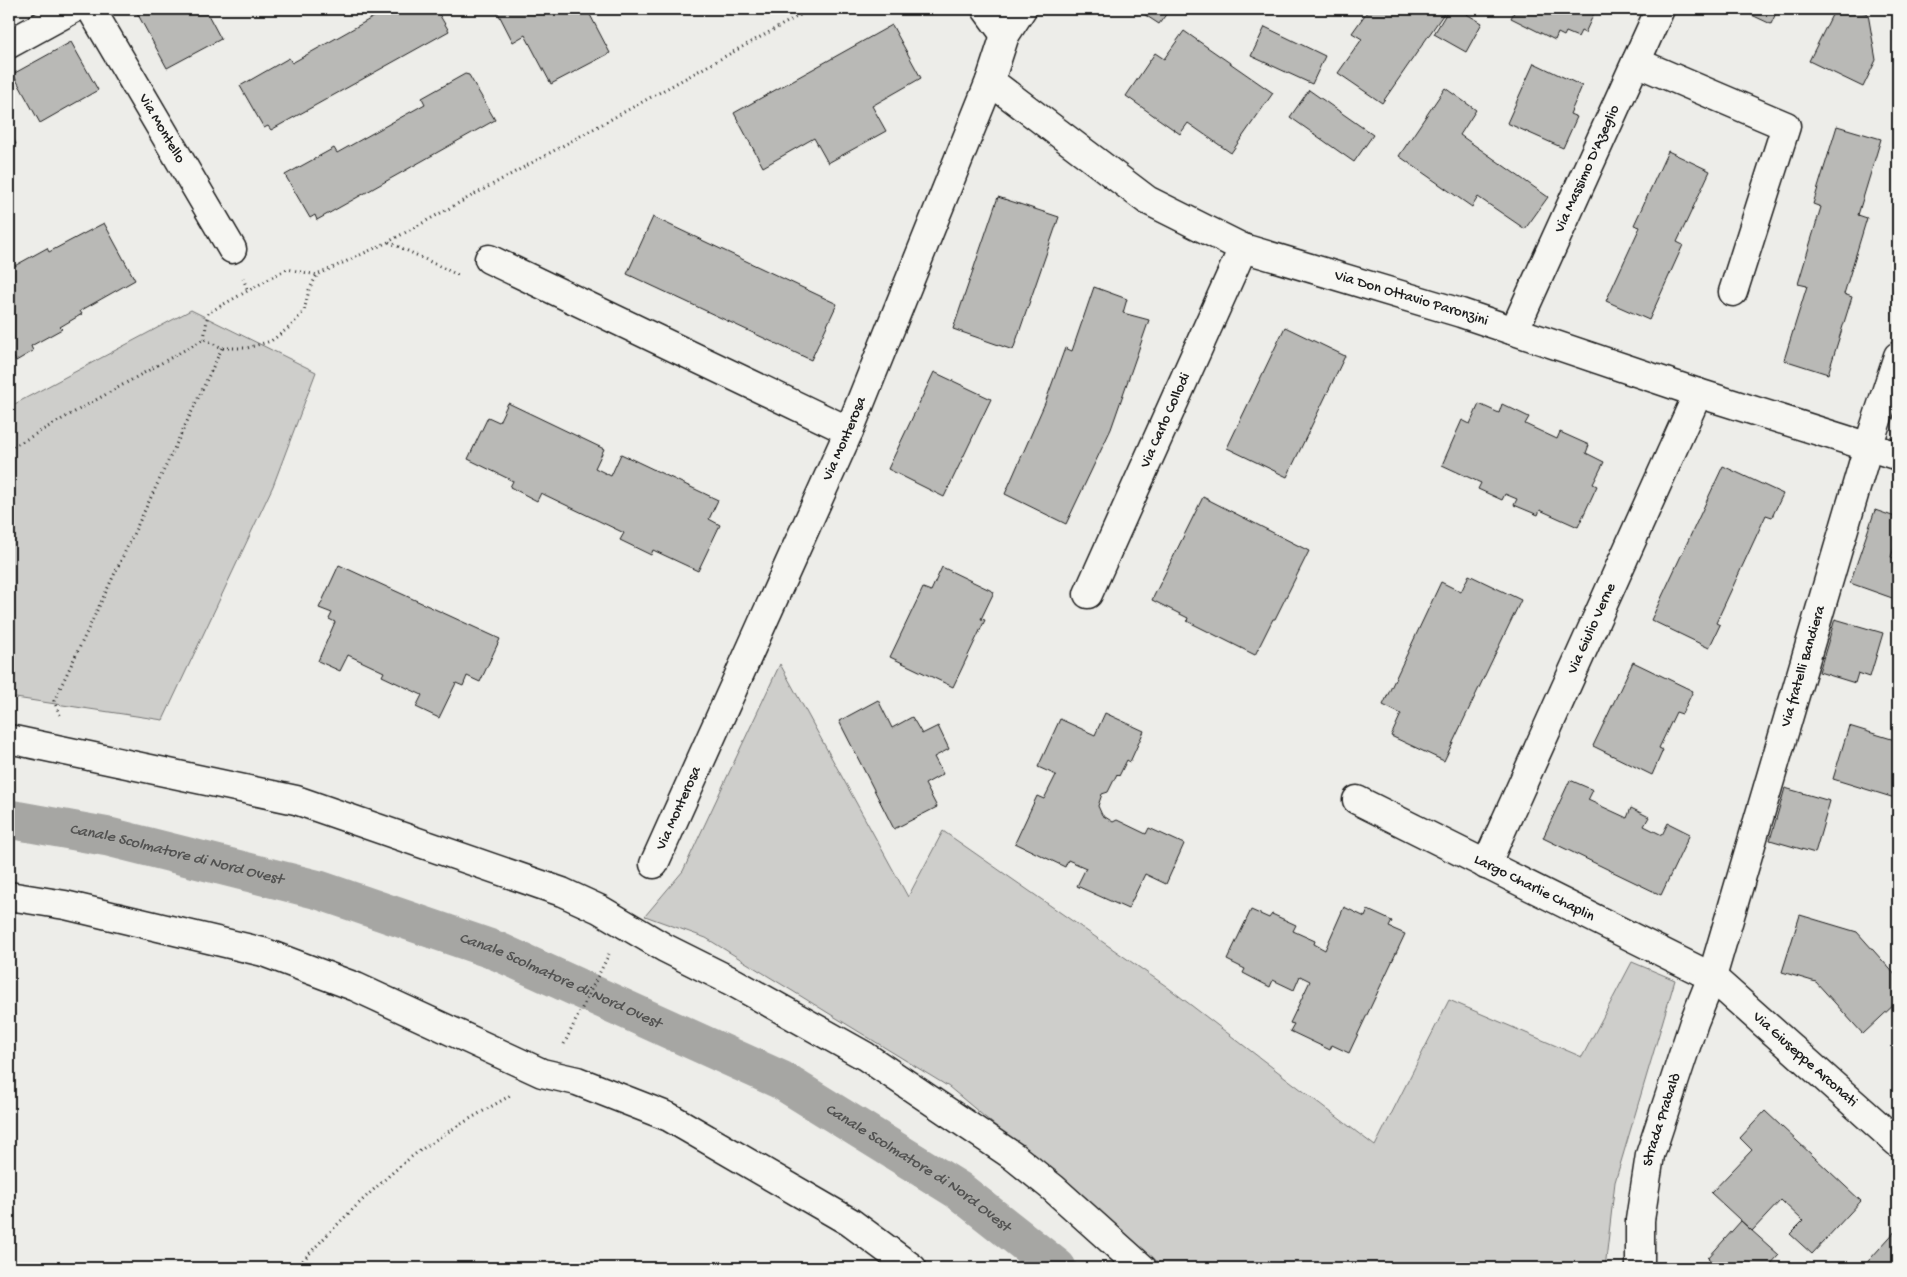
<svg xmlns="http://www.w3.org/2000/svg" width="1907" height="1277" font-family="'Gochi Hand',sans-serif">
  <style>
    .green { fill: #cececb; stroke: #757574 }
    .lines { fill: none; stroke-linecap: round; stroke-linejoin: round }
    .canal { stroke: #a6a6a3; stroke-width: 39 }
    .building { fill: #b9b9b6; stroke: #1c1c1c }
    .minor-casing { stroke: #1c1c1c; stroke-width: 31 }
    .path { stroke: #1c1c1c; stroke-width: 3; stroke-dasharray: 1 4; stroke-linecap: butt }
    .minor { stroke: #f6f6f2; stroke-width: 28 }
    .labels { text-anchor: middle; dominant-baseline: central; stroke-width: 4; stroke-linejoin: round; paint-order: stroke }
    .street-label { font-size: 15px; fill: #1c1c1c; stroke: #f6f6f2 }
    .water-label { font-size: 16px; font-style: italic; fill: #535352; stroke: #f6f6f2 }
  </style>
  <rect width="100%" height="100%" fill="#edede9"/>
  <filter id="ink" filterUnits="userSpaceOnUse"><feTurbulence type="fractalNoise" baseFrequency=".02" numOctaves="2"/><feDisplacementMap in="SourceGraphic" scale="10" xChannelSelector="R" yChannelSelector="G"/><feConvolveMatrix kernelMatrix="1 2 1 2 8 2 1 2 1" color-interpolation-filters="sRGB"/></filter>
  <g filter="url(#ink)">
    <!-- green -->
    <path class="green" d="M191,310l125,62 -43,114 -110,234 -154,-23v-290z
      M780,664l128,233 35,-66 223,155 209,160 74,-146 133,57 50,-95 43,18 -60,202 -10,86h-440l-216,-181 -243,-149 -61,-22 38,-45z"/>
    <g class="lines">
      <!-- canal -->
      <path class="canal" id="s1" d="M9,819l100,18 210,53 178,61 284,129 177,110 99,78"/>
    </g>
    <!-- building -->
    <path class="building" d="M141,9h64l16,30 -54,29 -31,-57z
      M376,9h60l13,22 -178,99 -3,-4 -4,2 -24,-42 49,-28 3,5 87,-49z
      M496,9h91l23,44 -59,31 -26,-49 -12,7z
      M1136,9h34l-11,15z
      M1369,9h78l-65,94 -44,-30 24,-34 -10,-6z
      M1449,9h9l24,14 -16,29 -32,-18z
      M1510,9h86l-11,24 -4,-2 -3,6 -12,-5 -2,4 -6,-3 -3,7 -44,-22 3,-6z
      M1739,9h39l-7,15z
      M1835,9h21l12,5 8,46 -13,27 -54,-26z
      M892,25l29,53 -49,28 14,25 -58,32 -14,-25 -51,29 -29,-54z
      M1265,27l60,29 -13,28 -61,-28z
      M1184,31l89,62 -42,60 -43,-30 -8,11 -54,-38 29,-43 9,6z
      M71,42l27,48 -58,33 -27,-49z
      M1534,63l48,23 -12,28 7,3 -14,31 -56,-25z
      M465,74l4,1 26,45 -178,100 -2,-5 -5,3 -25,-43 49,-27 3,5 88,-49 -3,-6z
      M1445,88l31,22 -16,25 88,62 -23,32 -47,-32 -6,10 -73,-51z
      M1309,90l64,45 -19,27 -64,-45z
      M1837,126l44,13 -23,76 9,3 -23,76 8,3 -24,77 -44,-14 23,-74 -9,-2 23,-77 -8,-3z
      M9,130l7,14 -7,4z
      M1668,151l42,20 -33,71 6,3 -34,75 -43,-19 34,-74 -6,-2z
      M998,197l61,20 -46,133 -60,-21z
      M653,217l184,87 -26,56 -184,-86z
      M104,223l31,57 -55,31 2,3 -22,13 2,2 -31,17 2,5 -17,10 -4,-7 -3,2v-87l38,-21 2,4z
      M1094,287l33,12 -4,14 26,7 -38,109 -45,95 -61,-30 40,-91 20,-55 7,3z
      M1285,327l60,29 -58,121 -60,-29z
      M934,372l57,27 -47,98 -56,-28z
      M508,403l96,46 -9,19 16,8 10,-22 97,46 -9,19 11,6 -22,46 -45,-21 -2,5 -31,-15 4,-7 -83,-40 -4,8 -27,-14 3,-6 -45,-22 20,-42 11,5z
      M1479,404l20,9 3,-9 27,13 -4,7 32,15 3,-7 29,13 -3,8 18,9 -11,22 4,2 -19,41 -38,-17 -2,5 -24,-10 3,-6 -12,-5 -3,6 -24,-11 3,-6 -39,-18 20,-45 8,4z
      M1723,466l60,28 -11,23 -6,-2 -50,108 4,2 -11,23 -58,-28z
      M1203,497l106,54 -34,68h-2l-18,36 -68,-34 1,-3 -36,-18z
      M1875,510l23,8v18l-7,21 7,3v29l-3,10 -45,-16z
      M339,565l161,74 -20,43 -13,-6 -4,10 -7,-3 -17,35 -23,-11 6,-12 -40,-19 2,-4 -36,-17 -8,16 -22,-10 17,-39 -6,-3 3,-6 -13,-5z
      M942,567l52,25 -13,27 4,1 -32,67 -63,-30 33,-69 8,3z
      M1469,575l52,25 -77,161 -53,-25 10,-22 -18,-9 58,-123 20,10z
      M1835,619l48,14 -13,44 -12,-4 -3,10 -36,-11z
      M1633,662l60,29 -11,23 -6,-2 -17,36 4,2 -11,25 -59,-29z
      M878,700l14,28 20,-11 10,17 16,-8 11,23 -15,8 9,17 -18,10 12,23 -43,22 -55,-108z
      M1105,713l39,18 -14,31 -3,-2 -8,16 -2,-2 -9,18 -6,2 -4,12 4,9 11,7 4,-2 29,14 3,-6 35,16 -18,40 -21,-10 -17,35 -51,-23 9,-18 -18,-8 -3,7 -50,-24 22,-47 7,3 12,-24 -18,-8 22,-48 35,16z
      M1849,726l49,15v58l-65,-20z
      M1570,780l23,10 -5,10 39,18 4,-10 18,9 -5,9 18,9 6,-12 22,11 -29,61 -118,-57z
      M1785,788l45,13 -15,52 -45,-13z
      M1344,907l21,10 3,-7 24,11 -3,6 16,7 -56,119 -17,-8 -2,5 -40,-19 4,-7 -4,-1 20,-42 -10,-5 -6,14 -21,-10 -3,7 -27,-14 2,-4 -18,-9 24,-50 18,8 3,-4 24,11 -3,6 22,10 -1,3 11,6z
      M1800,915l57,17 41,46v23l-35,33 -47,-52 -34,-10z
      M1765,1111l96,90 -49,53 -22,-20 13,-13 -22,-21 -29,31 -41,-38 41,-43 -12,-12z
      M1741,1221l38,34 -12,13h-52l2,-2 -9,-8z
      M1898,1228v40h-36z"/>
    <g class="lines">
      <defs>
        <g id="minor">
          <path id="s2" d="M91,9l141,240"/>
          <path d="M986,9l19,26"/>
          <path d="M9,44l64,-35"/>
          <path d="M1636,62l150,64 -53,166"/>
          <path id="s3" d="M990,81l157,119 96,48 218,65 237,80 200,63"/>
          <path d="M489,259l360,172"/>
          <path id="s4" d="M1514,331l146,-322"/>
          <path id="s5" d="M1088,594l155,-346"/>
          <path d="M9,739l287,61 266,92 37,17 66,39 68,34 132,74 148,100 40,32 89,80"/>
          <path id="s6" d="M1357,800l355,177 186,166"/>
          <path id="s7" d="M654,864l195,-433 141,-350 15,-46 17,-26"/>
          <path id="s8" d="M1486,865l212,-472"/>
          <path d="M9,896l56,9 198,47 93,35 186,86 35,8 92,36 181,105 62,46"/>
          <path id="s9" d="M1640,1268v-48l10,-65 44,-133 18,-45 156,-530 30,-91"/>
        </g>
      </defs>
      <!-- minor casing -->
      <use href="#minor" class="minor-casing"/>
      <!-- path -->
      <path class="path" d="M389,242l71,34
        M243,278l5,13
        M204,339l4,-26 79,-44 30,6
        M9,449l195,-110 18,9h25l24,-7 19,-14 14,-16 5,-21 8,-15 71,-33 414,-228 2,-5
        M60,715l-6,-14 168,-353
        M564,1044l45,-90
        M296,1268c32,-35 67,-70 103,-101 34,-29 75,-50 112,-72"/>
      <!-- minor -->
      <use href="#minor" class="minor"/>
    </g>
  </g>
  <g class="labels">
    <!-- street labels -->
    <g class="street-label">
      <text stroke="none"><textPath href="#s2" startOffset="139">Via Montello</textPath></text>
      <text stroke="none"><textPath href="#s4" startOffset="178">Via Massimo D'Azeglio</textPath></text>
      <text stroke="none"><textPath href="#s3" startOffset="480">Via Don Ottavio Paronzini</textPath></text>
      <text stroke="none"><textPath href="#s5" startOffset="190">Via Carlo Collodi</textPath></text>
      <text stroke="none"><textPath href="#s7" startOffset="466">Via Monterosa</textPath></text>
      <text stroke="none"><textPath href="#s8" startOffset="259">Via Giulio Verne</textPath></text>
      <text stroke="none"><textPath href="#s9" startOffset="626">Via fratelli Bandiera</textPath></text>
      <text stroke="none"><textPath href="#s7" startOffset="61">Via Monterosa</textPath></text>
      <text stroke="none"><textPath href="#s6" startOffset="198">Largo Charlie Chaplin</textPath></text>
      <text stroke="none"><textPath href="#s6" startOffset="521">Via Giuseppe Arconati</textPath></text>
      <text stroke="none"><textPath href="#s9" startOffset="151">Strada Prabalò</textPath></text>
    </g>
    <!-- water labels -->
    <g class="water-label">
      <text stroke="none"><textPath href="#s1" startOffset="171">Canale Scolmatore di Nord Ovest</textPath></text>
      <text stroke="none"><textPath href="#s1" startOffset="576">Canale Scolmatore di Nord Ovest</textPath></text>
      <text stroke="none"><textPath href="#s1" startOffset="981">Canale Scolmatore di Nord Ovest</textPath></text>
    </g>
  </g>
  <!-- margin -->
  <rect width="1907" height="1277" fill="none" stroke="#f6f6f2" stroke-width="30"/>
  <rect x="15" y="15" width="1877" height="1247" fill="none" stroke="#1c1c1c" stroke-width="2" filter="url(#ink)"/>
</svg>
